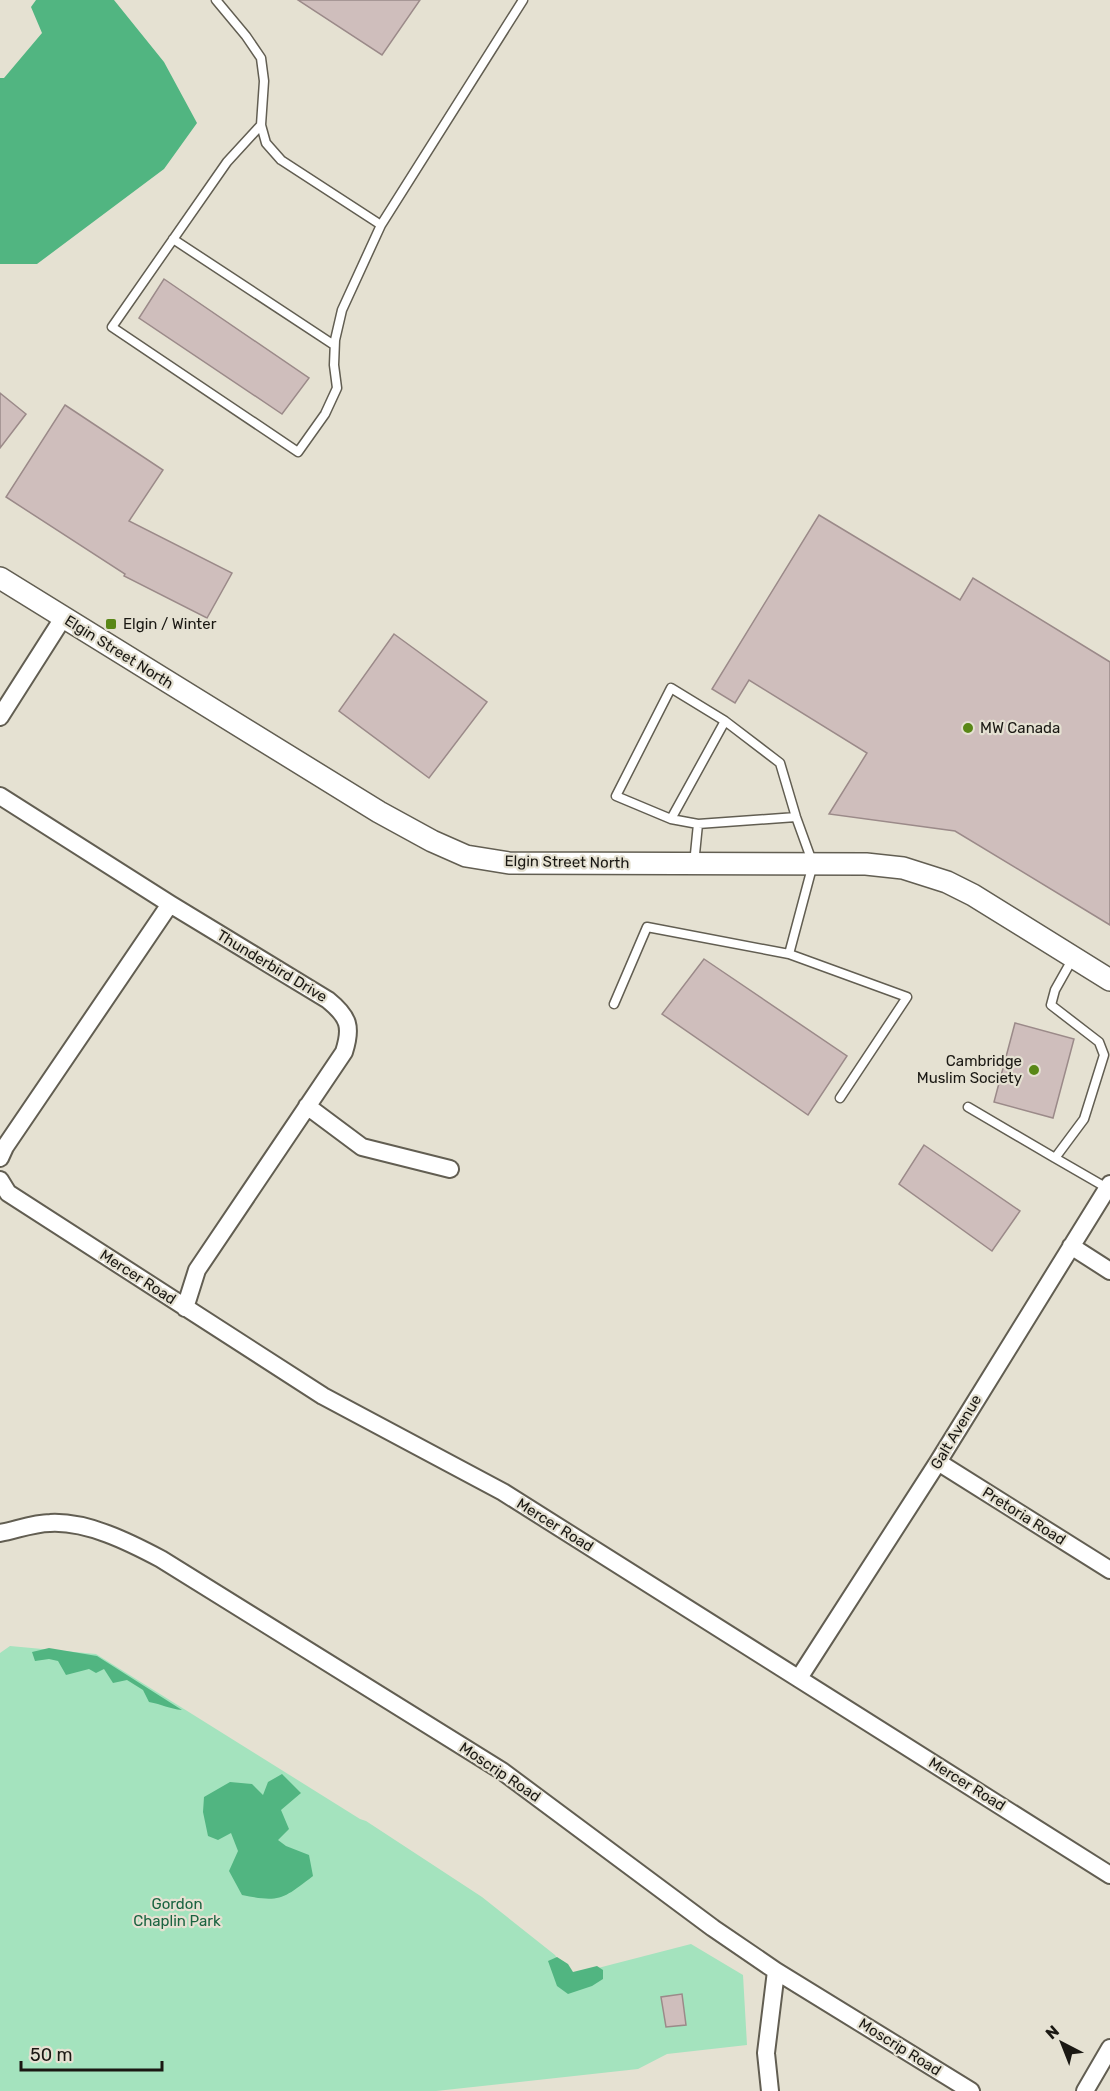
<svg xmlns="http://www.w3.org/2000/svg" width="1110" height="2091" font-family="Rubik,sans-serif">
  <style>
    .green { fill: #a4e3be }
    .forest { fill: #51b581 }
    .building { fill: #cfbebc; stroke: #9b8a89; stroke-width: 1.5 }
    .lines { fill: none; stroke-linecap: round; stroke-linejoin: round }
    .service-casing { stroke: #625e52; stroke-width: 11 }
    .minor-casing { stroke: #625e52; stroke-width: 20 }
    .tertiary-casing { stroke: #625e52; stroke-width: 24 }
    .service { stroke: #fff; stroke-width: 8 }
    .minor { stroke: #fff; stroke-width: 16 }
    .tertiary { stroke: #fff; stroke-width: 21 }
    .poi-dot { fill: #598716; stroke: #e5e1d2; stroke-width: 2 }
    .labels { text-anchor: middle; dominant-baseline: central; stroke-width: 4.5; stroke-linejoin: round; paint-order: stroke }
    .poi-label { font-size: 15px; fill: #1a1813; stroke: #e5e1d2; text-anchor: start }
    .street-label { font-size: 15px; fill: #1a1813; stroke: #e5e1d2 }
    .park-label { font-size: 15px; fill: #1b6441; stroke: #e5e1d2 }
  </style>
  <rect width="100%" height="100%" fill="#e5e1d2"/>
  <!-- green -->
  <path class="green" d="M10,1646l86,8 264,165 6,2 116,76 73,58 12,21 124,-32 52,31 4,70 -80,9 -29,15 -202,22h-436v-438z"/>
  <!-- forest -->
  <path class="forest" d="M36,0h78l50,62 33,61 -33,46 -127,95h-37v-186h4l38,-45 -11,-26z
    M49,1648l48,8 85,54c-13,-1 -20,-6 -33,-8l-6,-12 -16,-10 -14,3 -9,-14 -8,4 -7,-4 -23,6 -8,-14 -9,-2 -14,2 -3,-9z
    M282,1774l19,19 -20,17 8,19 -11,11 8,6 23,9 4,21c-30,23 -33,27 -71,19l-13,-24 9,-20 -7,-18 -13,7 -10,-4 -5,-24 1,-15 26,-15 22,2 11,11 5,-13z
    M557,1957l11,7 5,8 24,-6 6,4v9l-11,7 -24,8 -11,-8 -9,-25z"/>
  <!-- building -->
  <path class="building" d="M298,0h122l-38,55z
    M164,279l145,99 -27,36 -143,-96z
    M0,393l26,21 -26,34z
    M65,405l98,65 -34,51 103,52 -25,45 -83,-42 1,-2 -119,-77z
    M819,515l141,85 13,-22 137,84v263l-155,-94 -126,-17 38,-61 -118,-73 -14,23 -23,-14z
    M394,634l93,68 -58,76 -90,-67z
    M704,959l143,97 -39,59 -146,-101z
    M1015,1023l59,16 -21,79 -59,-16z
    M924,1145l96,66 -28,40 -93,-67z
    M682,1994l4,31 -20,2 -5,-30z"/>
  <g class="lines">
    <defs>
      <path id="service" d="M216,0l30,36 15,22 3,23 -3,44 5,18 15,17 100,65 142,-225
        M261,125l-34,37 -115,165 186,125 27,-38 12,-26 -3,-23 1,-25 7,-30 39,-85
        M173,239l161,106
        M671,819l54,-98
        M698,824l98,-7
        M694,864l4,-40 -27,-5 -55,-23 55,-108 54,33 55,42 16,54 17,47 -24,90
        M1073,958l-18,32 -4,15 48,37 5,13 -20,64 -29,39 52,30
        M614,1004l33,-77 142,27 118,43 -67,101
        M968,1107l87,51"/>
      <path id="minor" d="M0,717l63,-99
        M0,796l170,108 158,96c21,17 24,27 16,52l-147,218 -12,38
        M307,1106l55,41 88,22
        M0,1158l5,-11 165,-243
        M0,1180l8,13 315,203 180,96 607,383
        M1071,1246l39,25
        M938,1462l172,108
        M0,1533c16,-3 34,-10 50,-10 37,-2 79,19 111,36l341,212 211,157 63,43 195,120
        M799,1678l139,-216 172,-278
        M770,2091l-4,-38 10,-82
        M1085,2091l25,-43"/>
      <path id="tertiary" d="M0,578l379,234 53,29 34,15 43,7 357,1 37,4 44,14 26,13 137,85"/>
    </defs>
    <!-- service casing -->
    <use href="#service" class="service-casing"/>
    <!-- minor casing -->
    <use href="#minor" class="minor-casing"/>
    <!-- tertiary casing -->
    <use href="#tertiary" class="tertiary-casing"/>
    <!-- service -->
    <use href="#service" class="service"/>
    <!-- minor -->
    <use href="#minor" class="minor"/>
    <!-- tertiary -->
    <use href="#tertiary" class="tertiary"/>
  </g>
  <!-- markers -->
  <g class="poi-dot">
    <rect x="105" y="618" width="12" height="12" rx="3"/>
    <circle cx="968" cy="728" r="6"/>
    <circle cx="1034" cy="1070" r="6"/>
  </g>
  <g class="labels">
    <!-- poi labels -->
    <g class="poi-label">
      <text x="123" y="624">Elgin / Winter</text>
      <text x="980" y="728">MW Canada</text>
      <text x="1022" y="1061" text-anchor="end">Cambridge<tspan x="1022" dy="17">Muslim Society</tspan></text>
    </g>
    <!-- street labels -->
    <g class="street-label">
      <text transform="translate(119 652) rotate(32)">Elgin Street North</text>
      <text transform="translate(567 862) rotate(1)">Elgin Street North</text>
      <text transform="translate(272 966) rotate(31)">Thunderbird Drive</text>
      <text transform="translate(138 1277) rotate(33)">Mercer Road</text>
      <text transform="translate(956 1432) rotate(-59)">Galt Avenue</text>
      <text transform="translate(1024 1516) rotate(32)">Pretoria Road</text>
      <text transform="translate(555 1525) rotate(32)">Mercer Road</text>
      <text transform="translate(500 1772) rotate(34)">Moscrip Road</text>
      <text transform="translate(967 1784) rotate(32)">Mercer Road</text>
      <text transform="translate(900 2047) rotate(32)">Moscrip Road</text>
    </g>
    <!-- park labels -->
    <g class="park-label">
      <text x="177" y="1904">Gordon<tspan x="177" dy="17">Chaplin Park</tspan></text>
    </g>
  </g>
  <!-- north arrow -->
  <g transform="translate(1062 2043) rotate(318)" stroke="#e5e1d2" stroke-width="4.5" paint-order="stroke">
  <path d="M0-4.5L10 22L0 15L-10 22Z" fill="#1a1813"/>
  <text y="-9" font-size="16" font-weight="bold" text-anchor="middle" fill="#1a1813">N</text>
  </g>
  <!-- scale -->
  <path d="M21 2061v9h141v-9" fill="none" stroke="#1a1813" stroke-width="3"/>
  <text x="30" y="2061" font-size="18" fill="#1a1813" stroke="#e5e1d2" stroke-width="4.5" paint-order="stroke">50 m</text>
</svg>
